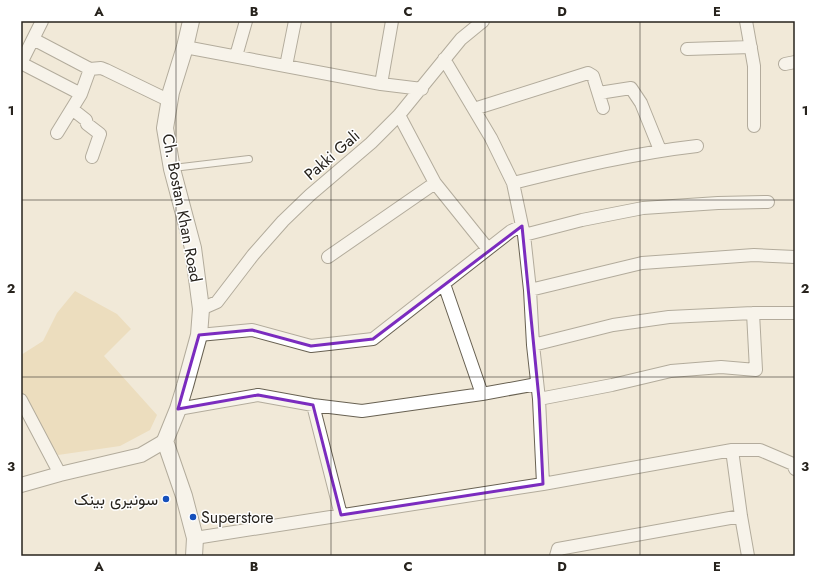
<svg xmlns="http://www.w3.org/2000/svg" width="816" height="577" font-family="Jost,Vazirmatn,sans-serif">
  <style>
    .green { fill: #e7ce9d }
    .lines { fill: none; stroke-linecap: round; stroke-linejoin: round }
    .service-casing { stroke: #686152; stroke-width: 8 }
    .minor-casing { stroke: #686152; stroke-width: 14 }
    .tertiary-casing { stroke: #686152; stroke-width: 16 }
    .secondary-casing { stroke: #686152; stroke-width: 18 }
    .service { stroke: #fff; stroke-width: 6 }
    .minor { stroke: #fff; stroke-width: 12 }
    .tertiary { stroke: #fff; stroke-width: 14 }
    .secondary { stroke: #fff; stroke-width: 16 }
    .marked { fill: none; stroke: #7b2cbf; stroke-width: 3; stroke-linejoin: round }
    .grid { fill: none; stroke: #27231d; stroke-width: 1; stroke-opacity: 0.55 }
    .poi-dot { fill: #1650bc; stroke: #fff; stroke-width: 1.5 }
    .labels { text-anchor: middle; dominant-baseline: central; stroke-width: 3; stroke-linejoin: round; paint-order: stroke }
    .street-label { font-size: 16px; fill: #27231d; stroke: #fff }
    .poi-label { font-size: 16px; fill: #27231d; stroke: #fff; text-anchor: end }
    .neatline { fill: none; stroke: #27231d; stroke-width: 1.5 }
    .grid-label { font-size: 13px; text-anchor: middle; font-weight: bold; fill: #27231d }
  </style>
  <rect width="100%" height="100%" fill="#f1e9d8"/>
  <!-- green -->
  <path class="green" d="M75,291l42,23 14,15 -27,27 53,59 -7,15 -30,16 -62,9 -37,-62v-38l22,-14 14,-28z"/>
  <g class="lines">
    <defs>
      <path id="service" d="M173,168l76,-9"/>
      <path id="minor" d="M746,21l8,45v60
        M33,39l57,30 11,-1 5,2 64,31
        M185,47l196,37 41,5
        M687,49l64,-2
        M236,56l10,-35
        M444,59l47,79 22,45 11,52 6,55 3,55 6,54 4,85
        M21,63l60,31
        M21,63l21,-42
        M785,64l10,-2
        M286,66l9,-45
        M381,84l11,-63
        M599,93l32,-5 10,15 19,47
        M72,109l14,11 1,4 13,10 -8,23
        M474,109l114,-36 5,3 10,32
        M399,115l36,68 53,66
        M57,133l24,-39 9,-25
        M513,183c61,-15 122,-30 184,-37
        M524,235l58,-15 61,-12 75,-5 50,-1
        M328,257l107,-74
        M444,284l38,110
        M530,290l112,-27 112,-8 41,2
        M201,309l16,-7 36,-47 30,-34 27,-26 61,-52 28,-28 62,-76 22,-18
        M199,335l53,-5 59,16 62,-7 138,-108 11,-5
        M533,345l80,-20 56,-8 84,-4h42
        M539,399l73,-14 59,-14 50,-4 35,3 -3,-57
        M21,400l39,74
        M313,405l28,110
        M178,409l80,-14 55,10 49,6 120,-17 55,-10
        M195,538l348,-54 189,-34
        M556,556l2,-7 183,-33
        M748,556l-7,-40 -9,-66h28l33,14 2,5"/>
      <path id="tertiary" d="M21,485l39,-11 81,-19 24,-14"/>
      <path id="secondary" d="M191,21l-6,26 -14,45 -6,36 7,41 21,79 8,61 -2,26 -14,51 -7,23 -13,32 19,55 11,42 -1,18"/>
    </defs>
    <!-- service casing -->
    <use href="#service" class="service-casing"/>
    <!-- minor casing -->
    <use href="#minor" class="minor-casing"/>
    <!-- tertiary casing -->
    <use href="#tertiary" class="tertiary-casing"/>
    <!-- secondary casing -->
    <use href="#secondary" class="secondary-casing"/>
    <!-- service -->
    <use href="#service" class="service"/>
    <!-- minor -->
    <use href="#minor" class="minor"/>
    <!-- tertiary -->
    <use href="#tertiary" class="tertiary"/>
    <!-- secondary -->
    <use href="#secondary" class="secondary"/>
  </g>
  <!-- marked area -->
  <path d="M0 0H816V577H0ZM522,226l17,173 4,85 -202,31 -28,-110 -55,-10 -80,14 21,-74 53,-5 59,16 62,-7z" fill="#f1e9d8" fill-opacity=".55" fill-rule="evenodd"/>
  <path class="marked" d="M522,226l17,173 4,85 -202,31 -28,-110 -55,-10 -80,14 21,-74 53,-5 59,16 62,-7z"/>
  <!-- grid -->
  <path class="grid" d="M176,21v535M331,21v535M485,21v535M640,21v535M21,200h774M21,377h774"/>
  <!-- markers -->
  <g class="poi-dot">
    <circle cx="166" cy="499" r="4"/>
    <circle cx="193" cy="517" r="4"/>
  </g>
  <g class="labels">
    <!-- street labels -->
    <g class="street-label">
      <text transform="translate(332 155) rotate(-41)">Pakki Gali</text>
      <text transform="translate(182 208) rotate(79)">Ch. Bostan Khan Road</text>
    </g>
    <!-- poi labels -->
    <g class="poi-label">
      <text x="158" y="499">سونیری بینک</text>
      <text x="201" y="517" text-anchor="start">Superstore</text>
    </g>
  </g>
  <!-- border -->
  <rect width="816" height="577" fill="none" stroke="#ffffff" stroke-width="44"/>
  <rect x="22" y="22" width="772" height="533" class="neatline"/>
  <g class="grid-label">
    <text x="99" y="16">A</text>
    <text x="254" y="16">B</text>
    <text x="408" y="16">C</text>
    <text x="562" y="16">D</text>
    <text x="717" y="16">E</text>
    <text x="11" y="115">1</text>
    <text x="805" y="115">1</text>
    <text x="11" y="293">2</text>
    <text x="805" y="293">2</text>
    <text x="11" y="471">3</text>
    <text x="805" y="471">3</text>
    <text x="99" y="571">A</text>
    <text x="254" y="571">B</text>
    <text x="408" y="571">C</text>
    <text x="562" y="571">D</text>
    <text x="717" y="571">E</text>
  </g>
</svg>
